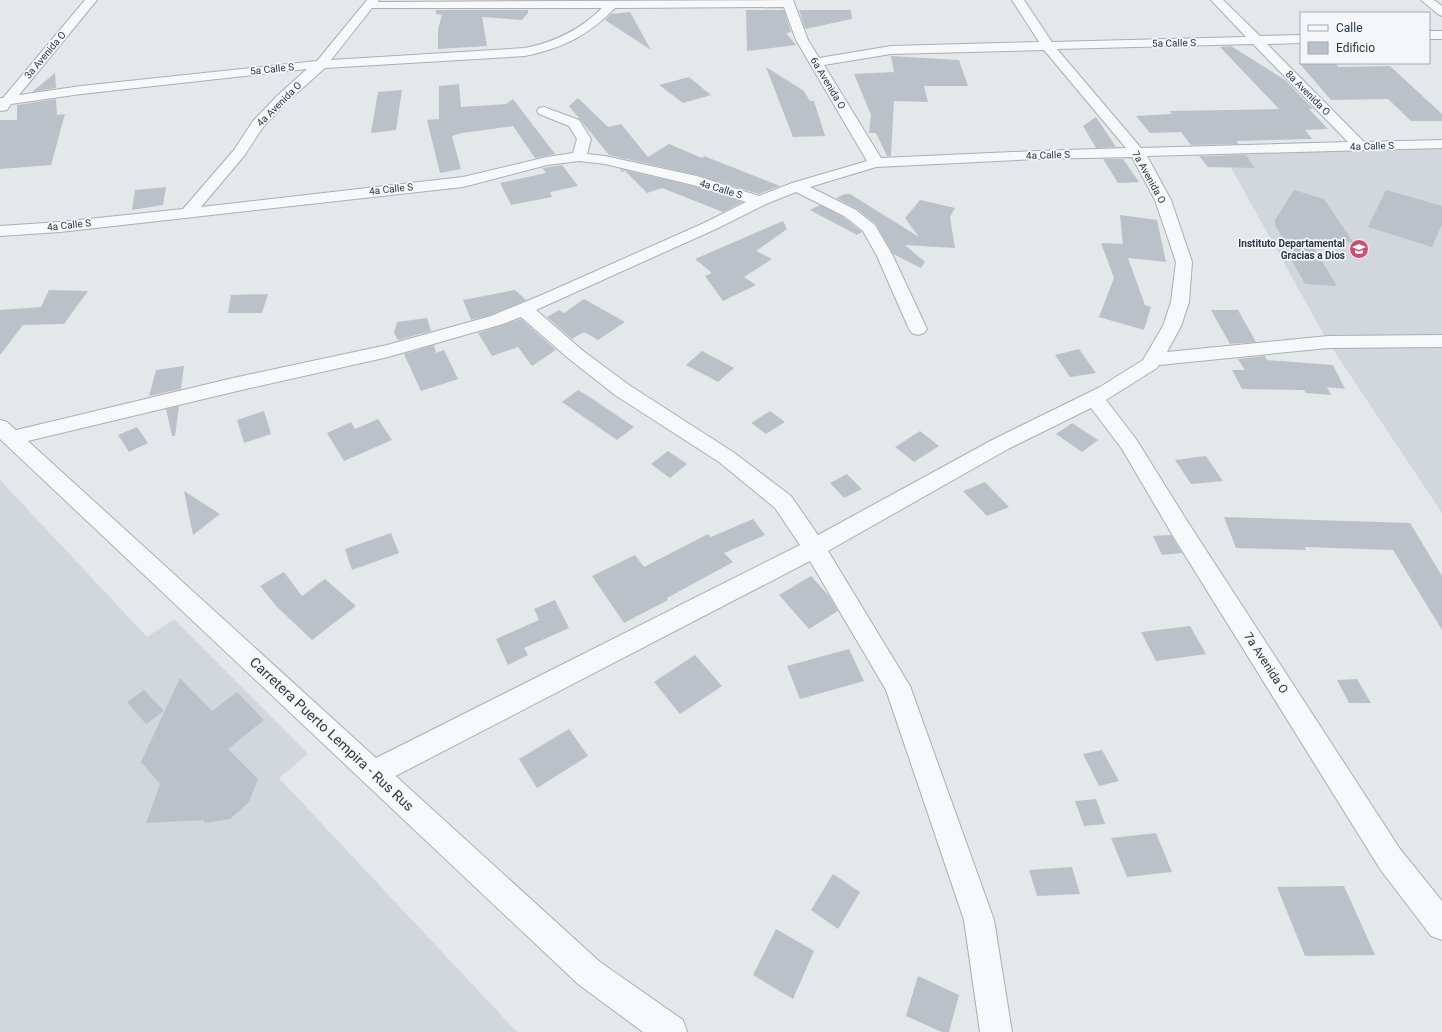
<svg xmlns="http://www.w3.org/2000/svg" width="1442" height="1032" font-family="Roboto,sans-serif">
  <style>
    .built { fill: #d2d7dd }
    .building { fill: #bbc1c8 }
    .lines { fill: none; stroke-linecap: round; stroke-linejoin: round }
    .minor-casing { stroke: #a9afb5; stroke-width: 2 }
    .tertiary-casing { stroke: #a9afb5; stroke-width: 2 }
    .minor { fill: #f7f8fa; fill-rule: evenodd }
    .tertiary { fill: #f7f8fa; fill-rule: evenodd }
    .labels { text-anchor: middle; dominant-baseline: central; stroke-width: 3.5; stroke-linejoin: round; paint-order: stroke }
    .far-street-label { font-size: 10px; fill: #2c3743; stroke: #f4f6f9 }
    .far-poi-label { font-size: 10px; font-weight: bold; fill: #2c3743; stroke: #f4f6f9; text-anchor: end }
    .street-label { font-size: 12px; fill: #2c3743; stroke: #f4f6f9 }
    .near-street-label { font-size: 14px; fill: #2c3743; stroke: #f4f6f9 }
  </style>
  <rect width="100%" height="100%" fill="#e4e8eb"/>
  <!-- built -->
  <path class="built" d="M1442,145v368l-114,-171 -104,-187z
    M0,480l147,157 27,-18 134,135 -29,24 238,254h-517z"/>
  <!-- building -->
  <path class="building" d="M436,10h92v3l-6,7 -40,-3 5,29 -49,3v-20l4,-14 -6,-1z
    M746,10h38l7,22 -5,1 10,12 -49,6z
    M799,10h52l1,9 -47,10z
    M630,12l21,38 -46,-30 6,-6z
    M1231,46l54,34 28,29h-4l19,20 -23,1 7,9 -75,2 1,3 -47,1 -10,-13 -31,1 -14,-17 36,-2 -3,-3 110,-2 -59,-62z
    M891,56l68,4 9,26h-44l4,16 -34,-1 -3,55h-4l-11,-23h-7l2,-18 -17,-41 40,-2z
    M1299,63h36l4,4 51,-1 52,48v7h-31l-23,-22 -57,1z
    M766,67l38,24 6,10h4l11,35 -32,1z
    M55,73l1,15 -24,4z
    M689,77l22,18 -28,8 -24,-18z
    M459,84l2,23 45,-3 7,-5 42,55 -20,4 -22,-32 -51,7 -10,3 9,33 -21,4 -13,-53 12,-1v-33z
    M402,90l-6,40 -25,3 7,-41z
    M578,98l30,29 13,-3 27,33 21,-13 33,14 2,-2 76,30 -21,8 -62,-19 -88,-20 -40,-49z
    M56,99l1,16 8,-1 -14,51 -51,4v-49h17v-15z
    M1096,117l20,30 -20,1 -13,-22z
    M1246,155l9,13 -47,-1 -9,-11z
    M1103,159h20l16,23 -21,1z
    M562,165l16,21 -28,6 2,5 -41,8 -11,-22 46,-10 -4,-5z
    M620,169l73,17 49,16 -19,10 -61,-24 -15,5 -22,-22 -3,1z
    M166,187l-3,18 -31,5 3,-20z
    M1294,190l30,9 29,43 -44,-2 28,46 -32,-2 -17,-30 4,1 -17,-30v-5z
    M1386,190l56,16v18l-10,23 -64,-20z
    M845,194h5l69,43 -14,-19 15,-18 35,8 -5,9 5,31 -50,-3 20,17 -4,6 -28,-14 -17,-30 -19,-15 -21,-11z
    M820,205l23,12 19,15 -5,3 -47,-25z
    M1120,215l37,5 9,42 -38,-4 17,47 6,2 -7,23 -45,-13 15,-39 -13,-35 22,1v2z
    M783,221l4,8 -31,22 16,8 -28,18 12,8 -33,16 -18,-25 7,-3 -17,-14z
    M49,290l39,1 -24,33 -41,1 -23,30v-45l41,-3z
    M515,290l11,10 -35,15 -20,5 -8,-20z
    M268,294l-6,19h-34l3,-18z
    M584,299l41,23 -27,18 -14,-8 -12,7 -25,-22 12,-7 5,3z
    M1211,310h27l18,32 -26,2z
    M427,318l4,13 -33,9 -4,-7 3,-11z
    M521,319l35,31 -24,16 -14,-19 -26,9 -14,-23z
    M434,345l2,8 8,-3 14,29 -37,12 -17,-37z
    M1079,349l17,24 -26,4 -15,-22z
    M702,351l32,17 -16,14 -32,-17z
    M1265,356l2,4 66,5 12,24 -18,-2 4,8 -25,-2 -2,-3 -62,-1 -10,-19h13l-7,-11z
    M184,366l-3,23 -32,7 7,-26z
    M578,390l13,8 43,29 -17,13 -55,-38z
    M179,406l-4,30h-3l-6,-27z
    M264,411l7,23 -27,9 -7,-23z
    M770,411l15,11 -19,12 -15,-11z
    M378,419l14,21 -48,21 -17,-28 24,-11 4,7z
    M1072,423l26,17 -16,12 -26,-18z
    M137,427l11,16 -19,9 -11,-17z
    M920,431l19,15 -25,16 -19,-15z
    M668,451l19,13 -17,14 -19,-14z
    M1206,456l17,25 -32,3 -16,-24z
    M847,474l15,15 -18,9 -14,-15z
    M985,482l24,25 -22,9 -24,-25z
    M184,491l36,23 -27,21z
    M1224,517l186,6 32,53v54l-49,-80 -88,-3 1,3 -70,-2z
    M753,519l12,16 -41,18 9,9 -66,36 1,2 -44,23 -32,-47 43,-21 9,12 64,-33 3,3z
    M391,533l8,20 -47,17 -7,-21z
    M1171,535l11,18 -20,2 -9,-19z
    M284,572l18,24 23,-17 31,27 -44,34 -36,-34 -16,-20z
    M811,576l18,20 9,15 -29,18 -30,-34z
    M555,600l14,28 -45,20 4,7 -20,10 -12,-26 43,-19 -5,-11z
    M1190,626l16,28 -50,7 -15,-29z
    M849,649l15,32 -64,18 -13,-33z
    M695,655l27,31 -42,28 -26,-32z
    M180,678l32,33 25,-19 27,28 -36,29 30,30 -9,23 -19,17 -25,4 -2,-3 -57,3 14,-39 -19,-22z
    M1357,679l14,24h-22l-12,-23z
    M144,690l20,21 -18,13 -19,-22z
    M569,729l19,27 -51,32 -18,-29z
    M1102,750l17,31 -20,5 -16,-32z
    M1096,799l9,25 -21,2 -9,-25z
    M1156,833l16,39 -45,5 -16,-39z
    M1072,867l8,27 -43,2 -8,-26z
    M833,874l27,18 -22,37 -27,-19z
    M1344,886l31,69 -70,1 -28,-69z
    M776,929l38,22 -21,48 -40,-24z
    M918,976l41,19 -10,37h-7l-36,-16z"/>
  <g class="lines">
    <defs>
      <path id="minor" d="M85,0h12l-78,95 62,-9 236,-25 50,-61h12l-1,2 415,-2 15,40 11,18 72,-12 148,-4 -27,-42h12l28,42 194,-5 -35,-37h12l37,36 41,-1v8l-34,1 97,98 78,-2v8l-295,8 24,44 21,62 -3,40 -8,24 -14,26 161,-16 114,-1v12l-114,1 -169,17 -2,3 -51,32 30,39 53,85 211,325 42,52v39l-11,-4 -51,-67 -207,-333 -51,-87 -31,-41 -83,41 -180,102 82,135 84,234 18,112h-32l-16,-112 -78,-230 -76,-129 -426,221 -10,4 -10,-4 -4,-9 4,-9 436,-219 -25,-37 -56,-46 -104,-67 -47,-37 -47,-41 -18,7 -115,33 -155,35 -222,53 -7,-2 -3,-5 3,-5 229,-55 154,-33 104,-29 53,-22 160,-71 42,-21 -53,-17 -88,-21 -26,-3 -32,4 -84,22 -403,45 -60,4v-10l60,-4 123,-13 51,-59 19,-29 25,-26 29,-26 -226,25 -70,10 -4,6 -7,1v-13h3zM784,7l12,33 71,121 -75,22 -33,13 -62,-20 -92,-20 -18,-2 4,-15 -12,-19 -35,-13 -5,1 -2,3 2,3 30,12 8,13 -4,14 -26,4 -84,20 -262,30 43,-51 19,-29 25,-26 37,-33 200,-12c38,-8 62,-20 90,-48zM372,8h230c-22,22 -47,34 -77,40l-194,12zM1253,44l95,98 -207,6 -84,-99zM1044,50l82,98 -89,3 -156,7 -57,-93 67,-11zM1132,157l23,43 21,62 -5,40 -8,24 -20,34 -43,27 -106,52 -176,96 -27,-39 -58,-44 -104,-67 -47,-35 -46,-40 180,-81 50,-25 30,-12 48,24 19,15 14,25 32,73 3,4 6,2 6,-2 3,-4 -34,-73 -18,-31 -19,-15 -46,-23 66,-20 161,-8z
        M1421,0h13l8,6v10l-4,-2z
        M1429,31h13v8h-13z"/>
      <path id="tertiary" d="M0,420l7,2 593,540 83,58 4,12h-44l-65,-48 -578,-545z"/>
    </defs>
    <!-- minor casing -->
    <use href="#minor" class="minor-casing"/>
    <!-- tertiary casing -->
    <use href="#tertiary" class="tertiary-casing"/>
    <!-- minor -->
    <use href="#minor" class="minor"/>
    <!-- tertiary -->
    <use href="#tertiary" class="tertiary"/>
  </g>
  <!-- icons -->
  <defs>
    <symbol id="school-disc" viewBox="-11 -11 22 22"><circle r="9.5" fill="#cb4e6d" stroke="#f4f6f9"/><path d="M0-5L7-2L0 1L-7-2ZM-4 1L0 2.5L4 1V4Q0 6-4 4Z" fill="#fff"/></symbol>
  </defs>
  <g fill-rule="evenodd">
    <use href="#school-disc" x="1348" y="238" width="22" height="22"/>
  </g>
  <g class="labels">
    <!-- far-street labels -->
    <g class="far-street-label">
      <text transform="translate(1174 43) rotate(-1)">5a Calle S</text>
      <text transform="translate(45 55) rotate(-50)">3a Avenida O</text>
      <text transform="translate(272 69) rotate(-6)">5a Calle S</text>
      <text transform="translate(828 83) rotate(59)">6a Avenida O</text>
      <text transform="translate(1308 93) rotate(45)">8a Avenida O</text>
      <text transform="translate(279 104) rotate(-45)">4a Avenida O</text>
      <text transform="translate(1372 146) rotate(-2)">4a Calle S</text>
      <text transform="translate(1048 155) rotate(-2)">4a Calle S</text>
      <text transform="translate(1149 177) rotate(61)">7a Avenida O</text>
      <text transform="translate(391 189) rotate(-6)">4a Calle S</text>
      <text transform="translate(721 189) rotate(17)">4a Calle S</text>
      <text transform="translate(69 225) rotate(-6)">4a Calle S</text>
    </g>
    <!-- far-poi labels -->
    <g class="far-poi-label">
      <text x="1345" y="243">Instituto Departamental<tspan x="1345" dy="12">Gracias a Dios</tspan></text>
    </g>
    <!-- street labels -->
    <g class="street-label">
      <text transform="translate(1266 663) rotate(57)">7a Avenida O</text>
    </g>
    <!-- near-street labels -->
    <g class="near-street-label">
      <text transform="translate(332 734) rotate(43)">Carretera Puerto Lempira - Rus Rus</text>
    </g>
  </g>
  <!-- legend -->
  <rect x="1300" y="12" width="130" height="52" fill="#f4f6f9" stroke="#a4aab0"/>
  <rect x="1308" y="25" width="20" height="6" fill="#f7f8fa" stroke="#a4aab0"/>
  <text x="1336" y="32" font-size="12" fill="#2c3743">Calle</text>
  <rect x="1308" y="42" width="20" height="12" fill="#bbc1c8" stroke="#a4aab0"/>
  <text x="1336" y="52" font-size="12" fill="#2c3743">Edificio</text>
</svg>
